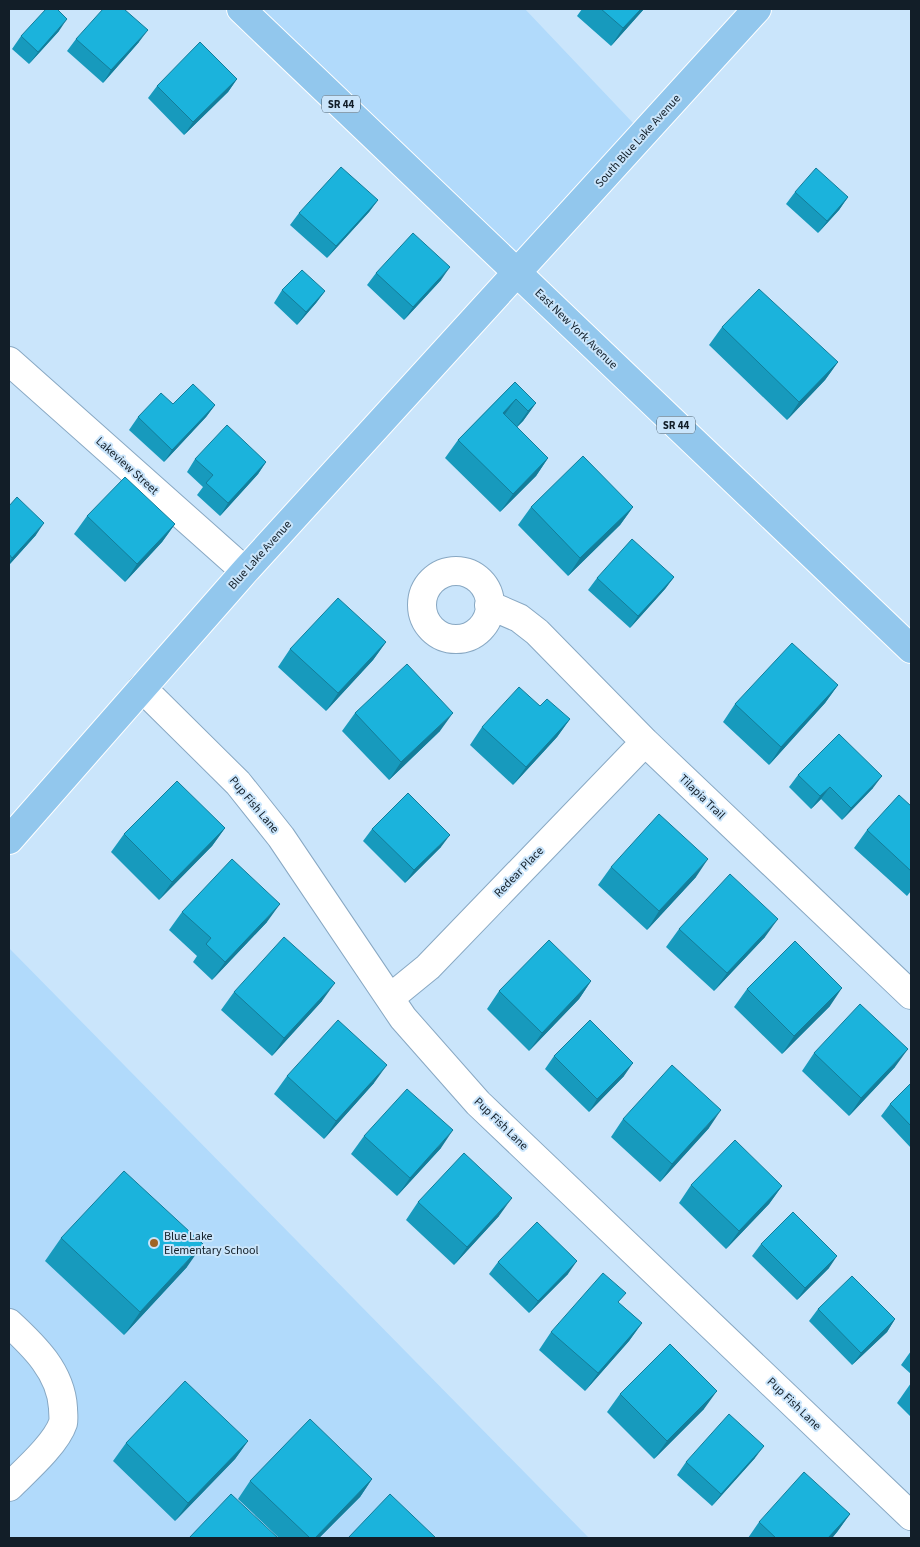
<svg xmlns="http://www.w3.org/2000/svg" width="920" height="1547" font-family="'Source Sans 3',sans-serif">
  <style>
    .built { fill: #b1dafb }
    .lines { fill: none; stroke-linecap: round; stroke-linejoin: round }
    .minor-casing { stroke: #88a8c3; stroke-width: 30 }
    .major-casing { stroke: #fff; stroke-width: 30 }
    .minor { stroke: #fff; stroke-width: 28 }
    .major { stroke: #92c7ed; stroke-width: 28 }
    .wall { fill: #179abd }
    .shaded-wall { fill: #137d9a }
    .building { fill: #1bb3dc; stroke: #137d9a }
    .poi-dot { fill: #9f6425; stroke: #cae5fb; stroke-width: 2 }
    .labels { text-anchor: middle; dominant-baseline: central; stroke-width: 4; stroke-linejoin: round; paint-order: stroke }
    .shield { fill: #cae5fb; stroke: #495a67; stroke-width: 1 }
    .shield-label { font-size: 11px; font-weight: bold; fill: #121e28 }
    .street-label { font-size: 12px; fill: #121e28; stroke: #cae5fb }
    .poi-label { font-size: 12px; fill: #121e28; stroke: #cae5fb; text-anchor: start }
  </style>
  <rect width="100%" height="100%" fill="#cae5fb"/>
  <!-- built -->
  <path class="built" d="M263,9h262l109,115 -116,129z
    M9,948l580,590h-580z"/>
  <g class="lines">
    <defs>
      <path id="minor" d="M9,361l236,210
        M422 605a34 34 0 1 1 68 0a34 34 0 1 1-68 0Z
        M489,605l30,13 18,14 108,110 266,253
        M142,688l96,95 43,54 122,181 75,85 433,413
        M390,998l38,-31 217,-225
        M9,1323c25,23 52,49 54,85 0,4 1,11 0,15 -7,21 -38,48 -54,64"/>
      <path id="major" d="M241,9l670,640
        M9,840l236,-269 512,-562"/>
    </defs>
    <!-- minor casing -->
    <use href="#minor" class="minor-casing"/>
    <!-- major casing -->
    <use href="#major" class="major-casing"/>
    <!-- minor -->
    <use href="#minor" class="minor"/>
    <!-- major -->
    <use href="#major" class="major"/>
  </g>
  <!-- wall -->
  <path class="wall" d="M582,9h62l-33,37 -34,-30z
    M59,31l-30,33 -17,-15 9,-13z
    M76,39l63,3 -36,41 -36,-32z
    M237,79l-9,13 -44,43 -36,-37 9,-12z
    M795,192l53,5 -9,13 -21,23 -32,-29z
    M378,200l-9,12 -42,46 -37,-33 9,-12z
    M376,273l65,7 -37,40 -37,-35z
    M282,290l43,1 -9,12 -19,22 -23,-22z
    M722,327l116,35 -13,18 -38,40 -78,-75z
    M515,382l21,21 -13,18 -6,6 31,31 -12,18 -36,36 -55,-54 13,-18z
    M173,404l42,1 -9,12 -42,45 -35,-32 9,-13z
    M195,459l71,3 -8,12 -38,42 -23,-21 6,-8 -16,-15z
    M9,506l27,29 -27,30z
    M531,507h102l-13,18 -52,51 -50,-51z
    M87,516l88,8 -13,18 -37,40 -51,-48z
    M674,577l-9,12 -35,39 -42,-38 9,-12z
    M386,642l-13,18 -47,51 -48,-44 12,-18z
    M838,685l-13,18 -56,62 -46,-43 12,-18z
    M355,713l85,18 -51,49 -47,-49z
    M570,719l-13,18 -44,48 -43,-40 12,-18z
    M798,775l75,13 -31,32 -21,-21 -10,10 -22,-22z
    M911,806v85l-4,5 -53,-48 13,-18z
    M225,828l-13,18 -53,54 -48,-48 13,-18z
    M372,829l69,18 -36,36 -42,-42z
    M611,867l85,10 -49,53 -49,-45z
    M182,912l85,10 -55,58 -19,-18 4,-6 -28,-26z
    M679,929l86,8 -51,54 -48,-44z
    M591,981l-12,18 -50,52 -42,-42 12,-18z
    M747,989l83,17 -48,48 -48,-47z
    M234,992l88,9 -50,55 -51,-46z
    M814,1053l81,14 -46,49 -47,-45z
    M554,1056l70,20 -35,36 -44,-43z
    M287,1076l87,7 -50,56 -50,-45z
    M911,1083v65l-30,-32 9,-12z
    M623,1119l86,9 -49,54 -49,-45z
    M364,1136l77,12 -44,48 -46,-42z
    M691,1185l91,1 -13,18 -43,45 -47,-46z
    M418,1202l81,14 -45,49 -48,-45z
    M61,1238l126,29 -63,68 -79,-74z
    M761,1244l68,24 -32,32 -45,-44z
    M498,1262l70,12 -39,39 -40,-39z
    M619,1303l23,20 -13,18 -44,50 -46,-41 12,-18z
    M818,1309l77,10 -8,13 -35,33 -43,-44z
    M911,1351v23l-10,-9z
    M911,1383v34l-14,-14z
    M620,1394l84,15 -50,50 -47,-47z
    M248,1441l-13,18 -60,62 -62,-60 13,-18z
    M755,1458l-43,48 -35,-31 9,-13z
    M372,1479l-12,18 -41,41h-40l-41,-39 12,-18z
    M850,1514l-13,18 -5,6h-84l11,-16z"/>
  <!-- shaded-wall -->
  <path class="shaded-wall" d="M641,9h3l-33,37 12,-18z
    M67,19l-8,12 -30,33 9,-12z
    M148,30l-9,12 -36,41 8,-13z
    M237,79l-9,13 -44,43 9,-13z
    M848,197l-9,13 -21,23 9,-12z
    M378,200l-9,12 -42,46 9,-12z
    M450,267l-9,13 -37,40 9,-13z
    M325,291l-9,12 -19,22 9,-13z
    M838,362l-13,18 -38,40 12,-18z
    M516,399l-13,18v-4z
    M536,403l-13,18 -8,8 13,-18z
    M215,405l-9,12 -42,45 8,-12z
    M548,458l-12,18 -36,36 13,-18z
    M266,462l-8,12 -38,42 8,-13z
    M633,507l-13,18 -52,51 12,-18z
    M44,523l-8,12 -27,30v-2l3,-5z
    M175,524l-13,18 -37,40 12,-18z
    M674,577l-9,12 -35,39 8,-12z
    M386,642l-13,18 -47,51 12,-18z
    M838,685l-13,18 -56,62 12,-18z
    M453,713l-13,18 -51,49 12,-18z
    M570,719l-13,18 -44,48 13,-18z
    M882,776l-9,12 -31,32 9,-12z
    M830,787l-9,12 -10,10 9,-13z
    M225,828l-13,18 -53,54 13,-18z
    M450,835l-9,12 -36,36 9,-13z
    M708,859l-12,18 -49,53 12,-19z
    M280,904l-13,18 -55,58 13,-18z
    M778,919l-13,18 -51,54 13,-18z
    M591,981l-12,18 -50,52 13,-18z
    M335,983l-13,18 -50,55 12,-18z
    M842,988l-12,18 -48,48 12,-18z
    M908,1049l-13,18 -46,49 12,-18z
    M633,1063l-9,13 -35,36 8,-13z
    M387,1065l-13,18 -50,56 12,-18z
    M721,1110l-12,18 -49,54 12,-18z
    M453,1130l-12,18 -44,48 13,-18z
    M782,1186l-13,18 -43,45 13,-18z
    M512,1198l-13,18 -45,49 13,-18z
    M203,1244l-16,23 -63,68 16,-23z
    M837,1256l-8,12 -32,32 8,-12z
    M577,1261l-9,13 -39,39 9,-12z
    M895,1319l-8,13 -35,33 9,-12z
    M642,1323l-13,18 -44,50 13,-18z
    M717,1391l-13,18 -50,50 13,-18z
    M248,1441l-13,18 -60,62 13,-18z
    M764,1446l-9,12 -43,48 9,-12z
    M372,1479l-12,18 -41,41h-4z
    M850,1514l-13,18 -5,6h-4z"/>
  <!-- building -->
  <path class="building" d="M46,9h11l10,10 -29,33 -17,-16z
    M103,9h21l24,21 -37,40 -35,-31z
    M601,9h40l-18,19z
    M200,42l37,37 -44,43 -36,-36z
    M341,167l37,33 -42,46 -37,-33z
    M816,168l32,29 -21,24 -32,-29z
    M413,233l37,34 -37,40 -37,-34z
    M302,270l23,21 -19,21 -24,-22z
    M759,289l79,73 -39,40 -77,-75z
    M515,382l21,21 -8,8 -12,-12 -13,14 45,45 -35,36 -55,-54z
    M193,384l22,21 -43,45 -34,-33 23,-24 12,11z
    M227,425l39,37 -38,41 -22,-20 7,-8 -18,-16z
    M583,456l50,51 -53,51 -49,-51z
    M125,477l50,47 -38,40 -50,-48z
    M17,497l27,26 -32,35 -3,-4v-48z
    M632,539l42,38 -36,39 -41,-38z
    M338,598l48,44 -48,51 -48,-44z
    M792,643l46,42 -57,62 -46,-43z
    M407,664l46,49 -52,49 -46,-49z
    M519,687l21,19 7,-7 23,20 -44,48 -44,-40z
    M839,734l43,42 -31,32 -21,-21 -10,9 -22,-21z
    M177,781l48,47 -53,54 -48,-48z
    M408,793l42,42 -36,35 -42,-41z
    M899,795l12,11v65l-44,-41z
    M659,814l49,45 -49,52 -48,-44z
    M232,859l48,45 -55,58 -19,-18 5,-6 -29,-26z
    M730,874l48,45 -51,54 -48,-44z
    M284,937l51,46 -51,55 -50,-46z
    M549,940l42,41 -49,52 -43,-42z
    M795,941l47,47 -48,48 -47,-47z
    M860,1004l48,45 -47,49 -47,-45z
    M338,1020l49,45 -51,56 -49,-45z
    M590,1020l43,43 -36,36 -43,-43z
    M672,1065l49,45 -49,54 -49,-45z
    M911,1083v43l-21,-22z
    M407,1089l46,41 -43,48 -46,-42z
    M735,1140l47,46 -43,45 -48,-46z
    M464,1153l48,45 -45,49 -49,-45z
    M124,1171l79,73 -63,68 -79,-74z
    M793,1212l44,44 -32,32 -44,-44z
    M537,1222l40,39 -39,40 -40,-39z
    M603,1273l23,20 -8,9 24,21 -44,50 -47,-41z
    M852,1276l43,43 -34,34 -43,-44z
    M670,1344l47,47 -50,50 -47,-47z
    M185,1381l63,60 -60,62 -62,-60z
    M729,1414l35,32 -43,48 -35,-32z
    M310,1419l62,60 -57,59h-5l-60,-57z
    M804,1472l46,42 -22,24h-52l-17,-16z
    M231,1494l47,44h-89z
    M390,1494l46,44h-88z"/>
  <!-- markers -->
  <circle class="poi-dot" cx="154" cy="1243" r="5"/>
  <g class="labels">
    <!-- shield labels -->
    <g class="shield">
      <rect x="322" y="95.5" width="38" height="17" rx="4"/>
      <rect x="657" y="416.5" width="38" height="17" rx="4"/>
    </g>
    <g class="shield-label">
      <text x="341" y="104">SR 44</text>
      <text x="676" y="425">SR 44</text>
    </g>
    <!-- street labels -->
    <g class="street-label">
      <text transform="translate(638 141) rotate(-48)">South Blue Lake Avenue</text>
      <text transform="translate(576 329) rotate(44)">East New York Avenue</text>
      <text transform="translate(127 466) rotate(42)">Lakeview Street</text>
      <text transform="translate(260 555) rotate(-48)">Blue Lake Avenue</text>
      <text transform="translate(702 797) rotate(44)">Tilapia Trail</text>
      <text transform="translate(254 805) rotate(50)">Pup Fish Lane</text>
      <text transform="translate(519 872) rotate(-46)">Redear Place</text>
      <text transform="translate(501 1124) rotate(44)">Pup Fish Lane</text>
      <text transform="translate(794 1404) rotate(44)">Pup Fish Lane</text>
    </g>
    <!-- poi labels -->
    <g class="poi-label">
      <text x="164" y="1236">Blue Lake<tspan x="164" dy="14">Elementary School</tspan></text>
    </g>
  </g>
  <!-- border -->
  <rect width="920" height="1547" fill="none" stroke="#121e28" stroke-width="20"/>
</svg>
